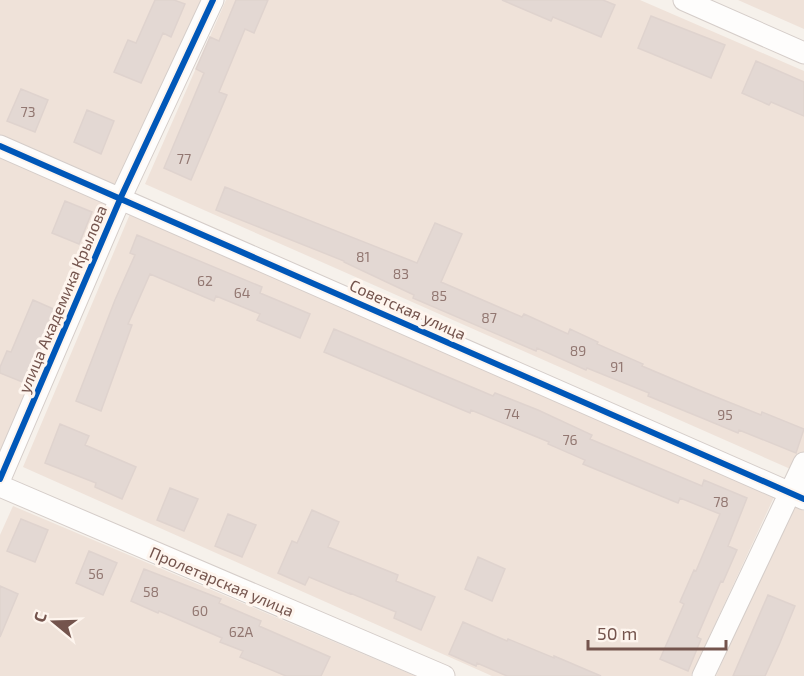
<svg xmlns="http://www.w3.org/2000/svg" width="804" height="676" font-family="'Exo 2',sans-serif">
  <style>
    .residential { fill: #efe2d9 }
    .building { fill: #e3d8d3; stroke: #dfd3ce; stroke-width: 1.5 }
    .lines { fill: none; stroke-linecap: round; stroke-linejoin: round }
    .minor-casing { stroke: #d5cdc9; stroke-width: 23 }
    .minor { stroke: #fefdfc; stroke-width: 21 }
    .cycleway-casing { stroke: #fef5ee; stroke-width: 10 }
    .cycleway { stroke: #0057b8; stroke-width: 6 }
    .labels { text-anchor: middle; dominant-baseline: central; stroke-width: 6; stroke-linejoin: round; paint-order: stroke }
    .number-label { font-size: 14px; fill: #927771 }
    .street-label { font-size: 16px; fill: #74544d; stroke: #fef5ee }
  </style>
  <rect width="100%" height="100%" fill="#f6f1eb"/>
  <!-- residential -->
  <path class="residential" d="M0,0h205l-88,191 -117,-51z
    M226,0h414l164,71v383l-9,17 -650,-287z
    M738,0h66v29z
    M0,158l109,46 -109,251z
    M130,214l644,283 -83,179h-199l-469,-209z
    M791,505l13,6v165h-88z
    M13,506l402,170h-415v-141z"/>
  <!-- building -->
  <path class="building" d="M155,0h19l11,4 -14,33 -8,-4 -22,50 -27,-11 14,-32 8,3z
    M236,0h32l-14,33 -9,-4 -26,63 8,3 -36,85 -27,-12 40,-95 -8,-4 14,-32 9,4z
    M502,0h101l12,5 -14,32 -48,-20 -2,4z
    M651,16l74,29 -14,33 -73,-30z
    M756,61l48,21v34l-33,-14 -2,3 -27,-12z
    M21,89l27,11 -13,32 -28,-11z
    M87,110l27,11 -13,33 -27,-12z
    M225,187l192,76 18,-40 27,11 -21,48 81,35 2,-3 44,20 2,-5 28,13 -1,2 46,20 -1,2 59,25 60,24 1,-3 42,17 -8,24 -57,-23 -1,3 -36,-15 -54,-22 1,-3 -62,-25 -1,2 -49,-22 -1,3 -123,-53 1,-3 -70,-33v-1l-128,-51z
    M65,201l27,11 -13,32 -27,-11z
    M137,235l125,52 -2,6 50,21 -10,24 -43,-18 3,-6 -44,-18 -2,5 -64,-27 -22,50 4,1 -31,86 -25,-10 39,-101 20,-45 -5,-2z
    M33,300l25,11 -33,72 -25,-10v-6l7,-16 4,1z
    M334,329l159,67 2,-3 43,17 54,25 -2,4 112,47 2,-6 43,18 -19,48 9,4 -14,32 -2,-1 -24,56 4,2 -13,32 -28,-12 24,-55 -4,-2 14,-32 2,1 24,-57 -40,-16 -2,5 -95,-39 2,-4 -37,-16 1,-2 -78,-32 -1,3 -146,-61z
    M60,424l29,12 -4,9 51,22 -14,32 -27,-12 1,-4 -51,-20z
    M170,488l28,11 -14,32 -27,-11z
    M312,510l27,12 -11,25 70,28 -2,6 39,16 -14,33 -27,-12 2,-6 -46,-19v1l-41,-17 -4,8 -27,-12 14,-32 5,2z
    M228,514l28,11 -14,32 -27,-11z
    M21,519l27,11 -13,32 -28,-11z
    M89,551l28,12 -14,32 -27,-12z
    M478,557l27,12 -13,32 -27,-12z
    M144,569l77,30 -2,4 42,18 -2,5 71,31 -9,19h-35l-46,-19 3,-6 -23,-9 2,-4 -63,-27 -1,2 -27,-12z
    M0,586l18,8 -18,43z
    M768,595l27,11 -16,39 -14,31h-32z
    M463,622l44,19 1,-2 46,19v-2l47,20h-94l-30,-13 -1,3 -27,-12z"/>
  <g class="lines">
    <defs>
      <path id="minor" d="M684,0l120,53
        M0,146l804,353
        M0,479l121,-282 92,-197
        M0,486l444,190
        M703,676l101,-213"/>
    </defs>
    <!-- minor casing -->
    <use href="#minor" class="minor-casing"/>
    <!-- minor -->
    <use href="#minor" class="minor"/>
    <defs>
      <path id="cycleway" d="M0,146l804,353
        M0,479l121,-282 92,-197"/>
    </defs>
    <!-- cycleway casing -->
    <use href="#cycleway" class="cycleway-casing"/>
    <!-- cycleway -->
    <use href="#cycleway" class="cycleway"/>
  </g>
  <g class="labels">
    <!-- number labels -->
    <g class="number-label">
      <text x="28" y="111">73</text>
      <text x="184" y="158">77</text>
      <text x="363" y="256">81</text>
      <text x="401" y="273">83</text>
      <text x="205" y="280">62</text>
      <text x="242" y="292">64</text>
      <text x="439" y="295">85</text>
      <text x="489" y="317">87</text>
      <text x="578" y="350">89</text>
      <text x="617" y="366">91</text>
      <text x="512" y="413">74</text>
      <text x="725" y="414">95</text>
      <text x="570" y="439">76</text>
      <text x="721" y="501">78</text>
      <text x="96" y="573">56</text>
      <text x="151" y="591">58</text>
      <text x="200" y="610">60</text>
      <text x="241" y="631">62А</text>
    </g>
    <!-- street labels -->
    <g class="street-label">
      <text transform="translate(62 299) rotate(-67)">улица Академика Крылова</text>
      <text transform="translate(408 309) rotate(24)">Советская улица</text>
      <text transform="translate(222 581) rotate(23)">Пролетарская улица</text>
    </g>
  </g>
  <!-- north arrow -->
  <g transform="translate(54 622) rotate(289)" stroke="#fef5ee" stroke-width="4.5" paint-order="stroke">
  <path d="M0-4.5L10 22L0 15L-10 22Z" fill="#74544d"/>
  <text y="-9" font-size="16" font-weight="bold" text-anchor="middle" fill="#74544d">С</text>
  </g>
  <!-- scale -->
  <path d="M588 640v9h138v-9" fill="none" stroke="#74544d" stroke-width="3"/>
  <text x="597" y="640" font-size="18" fill="#74544d" stroke="#fef5ee" stroke-width="4.5" paint-order="stroke">50 m</text>
</svg>
